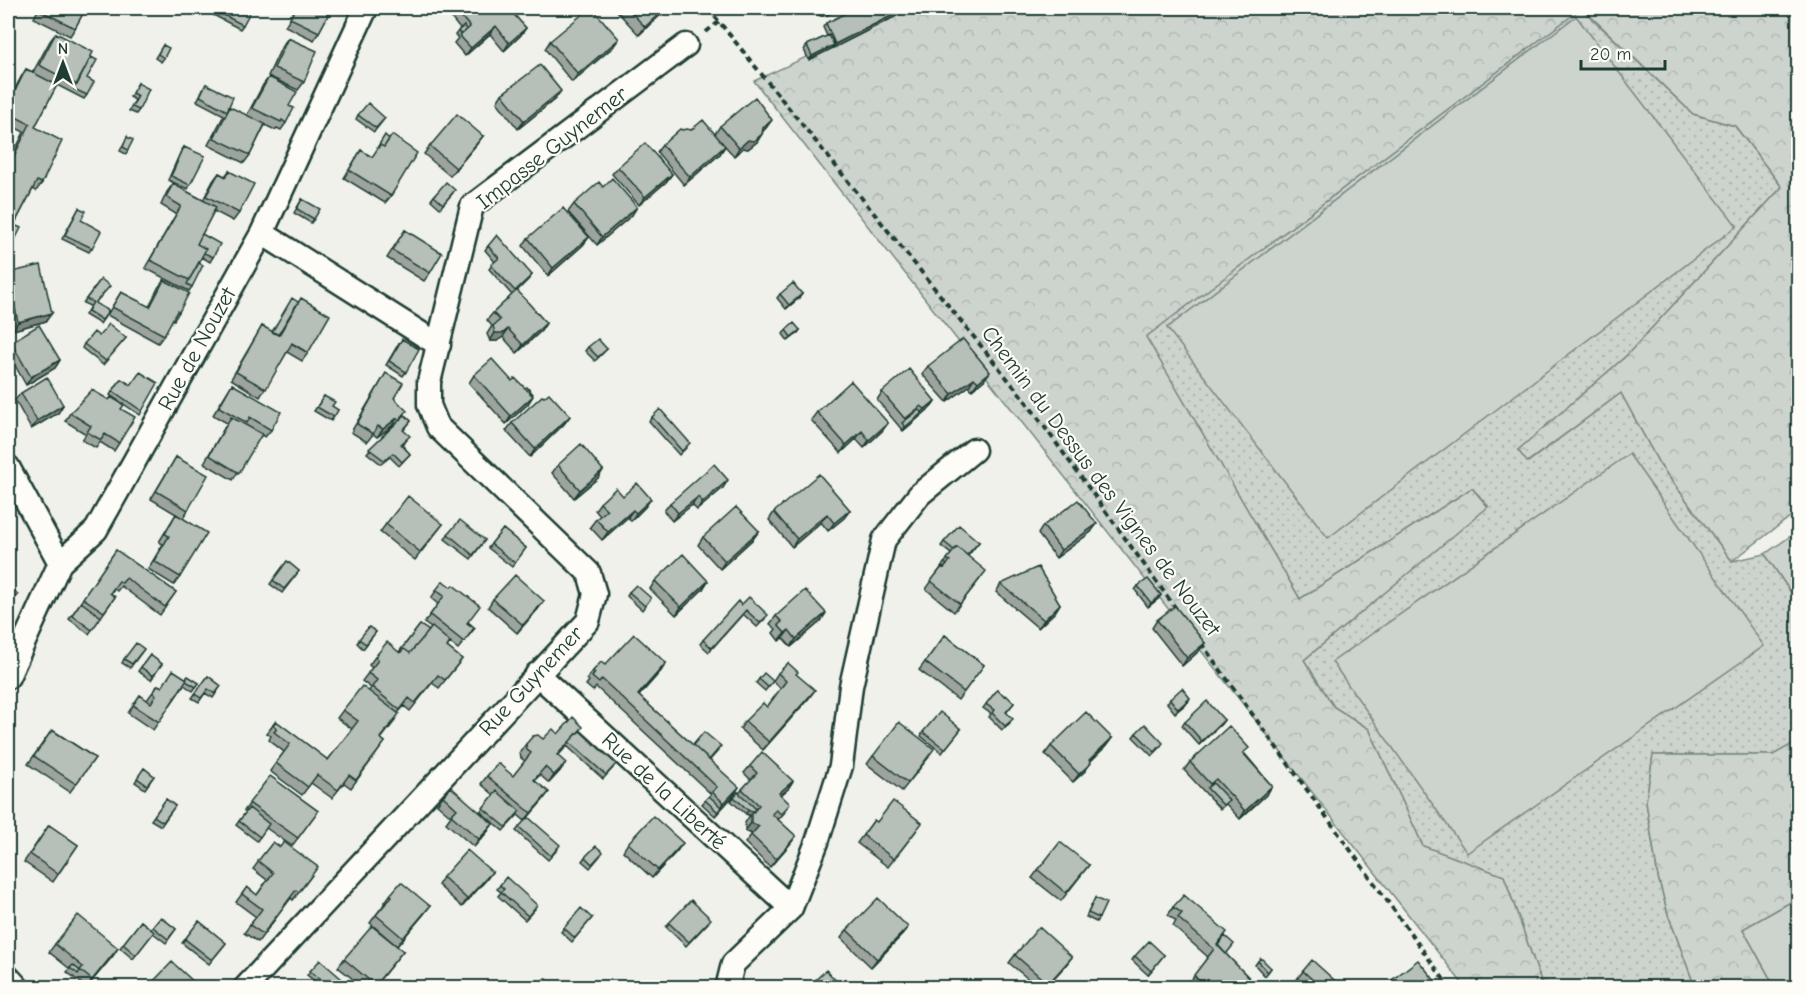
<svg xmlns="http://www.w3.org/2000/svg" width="1806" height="995" font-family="'Comic Neue',sans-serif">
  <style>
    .grass { fill: url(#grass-dots); stroke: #768880; stroke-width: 1.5 }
    .forest { fill: url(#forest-crowns); stroke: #768880; stroke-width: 1.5 }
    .garden { fill: #cdd3cd; stroke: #768880; stroke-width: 1.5 }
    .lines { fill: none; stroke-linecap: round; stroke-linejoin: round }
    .lane-casing { stroke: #1f3d34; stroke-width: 16 }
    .street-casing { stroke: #1f3d34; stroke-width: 27 }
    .path { stroke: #1f3d34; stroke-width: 4; stroke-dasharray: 6 4.5; stroke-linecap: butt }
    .lane { stroke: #fdfcf7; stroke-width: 12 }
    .street { stroke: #fdfcf7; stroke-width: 22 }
    .wall { fill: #9da49e; stroke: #1f3d34; stroke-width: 1.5 }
    .shaded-wall { fill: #7f8681; stroke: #1f3d34; stroke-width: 1.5 }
    .building { fill: #b6bfb8; stroke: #1f3d34; stroke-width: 1.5 }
    .labels { text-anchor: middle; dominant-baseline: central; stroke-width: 4.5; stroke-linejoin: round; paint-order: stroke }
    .street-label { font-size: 22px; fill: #1f3d34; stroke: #fdfcf7 }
  </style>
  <defs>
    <pattern id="grass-dots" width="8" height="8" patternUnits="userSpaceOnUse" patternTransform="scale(1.5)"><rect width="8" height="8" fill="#cdd3cd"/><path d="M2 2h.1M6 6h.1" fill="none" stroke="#b0b6b1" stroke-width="1.8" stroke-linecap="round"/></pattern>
    <pattern id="forest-crowns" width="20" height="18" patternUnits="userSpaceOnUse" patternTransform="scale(1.5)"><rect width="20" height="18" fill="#cdd3cd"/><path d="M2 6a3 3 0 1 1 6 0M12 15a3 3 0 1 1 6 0" fill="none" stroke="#b0b6b1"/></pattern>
  </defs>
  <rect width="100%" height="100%" fill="#f0f1eb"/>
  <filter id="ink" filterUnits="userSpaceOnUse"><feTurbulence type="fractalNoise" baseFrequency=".0167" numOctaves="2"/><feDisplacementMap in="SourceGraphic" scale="12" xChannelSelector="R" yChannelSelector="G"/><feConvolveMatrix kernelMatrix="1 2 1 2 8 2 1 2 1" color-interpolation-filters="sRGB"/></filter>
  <g filter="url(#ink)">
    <!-- grass -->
    <path class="grass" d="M1581,8l112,106 42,12 47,61 -156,169 -108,94 10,12 93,-69 39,72 72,96 33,-7 33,49v138l-24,14h-121l-7,47 12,75 10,37 27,73h-152l-39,-111 -81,-30 -54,-117 -35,-22 -30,-47 184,-154 -16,-18 -172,111 -155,-262z"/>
    <!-- forest -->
    <path class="forest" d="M913,8h885v503l-66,50 -72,-96 -39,-72 -94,69 -9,-12 108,-94 156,-169 -47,-61 -42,-12 -111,-106 -436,329 154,262 172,-111 16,19 -184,153 30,47 35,22 54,117 81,30 39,111h-78l-711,-906z
      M1798,741v157l-55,31 30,55 -41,3h-37l-27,-73 -10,-37 -12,-75 7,-47h120z"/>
    <!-- garden -->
    <path class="garden" d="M1576,16l161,210 -409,312 -161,-210z
      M1629,454l135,192 -297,207 -135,-191z
      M1798,531v72l-33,-49z
      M1798,898v89h-23l-32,-58z"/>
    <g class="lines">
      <defs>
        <path id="lane" d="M821,8l2,1 3,-1"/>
        <path id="street" d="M262,233l177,112
          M8,467l52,96
          M537,674l254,234
          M8,677l52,-114 36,-33 166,-297 104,-225
          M8,977l10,11
          M245,988l343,-367 7,-27 -6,-21 -151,-146 -9,-22v-23l43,-176 214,-161
          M727,988l6,-24 58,-56 26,-66 24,-76 10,-80 33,-146 36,-46 54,-44"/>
      </defs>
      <!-- lane casing -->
      <use href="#lane" class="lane-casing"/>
      <!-- street casing -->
      <use href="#street" class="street-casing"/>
      <!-- path -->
      <path class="path" d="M708,8l320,396 149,206
        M706,32l14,-11
        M1201,643l249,345"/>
      <!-- lane -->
      <use href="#lane" class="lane"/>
      <!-- street -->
      <use href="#street" class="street"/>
    </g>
    <!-- wall -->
    <path class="wall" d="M39,8h47l-11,20 -5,8 -36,-18z
      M200,8h41l2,17 -3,4z
      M296,8l3,1 1,-1h32l-13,24 -5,8 -29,-14z
      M451,8h57l18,20 -6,8 -16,15 -14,-17 -25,22 -11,-13 4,-5 -3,-3 5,-6 -13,-16z
      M614,8h54l-29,27z
      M912,8l-79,40 -1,-1 -1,2 -22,11 -5,-10 3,-5 20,-9 -4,-9 3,-4z
      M56,33l35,24 -4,21v17l-3,4 -27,-14 -22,42 7,56 -6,8 -3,-2 -19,36 -1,19 -5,8v-87l16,-33 -16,-8v-22l13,-25 5,-8 7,3 17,-31z
      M288,38l16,44 -6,8 -30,-14 14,-30z
      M550,41l63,6 -41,35 -27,-33z
      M163,45l1,13 -3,4 -6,-4z
      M269,77l20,29 -3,17 -5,7 -4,-2 -2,2 -10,-5 -15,30 -6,8 -36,-18 16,-30 -27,-14 9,-17 21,27 20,4 16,-30z
      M138,83l1,27 -3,4 -7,-3 6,-11 -5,-3z
      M502,94l53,5 -37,30 -21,-27z
      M358,115l27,3 -11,14 -18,-13z
      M720,126l46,2 -3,3 -6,11 -9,7 -5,-1 -9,8 -9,-10 -5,8 -36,31 -27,-33 5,-7 20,-15h9l24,4z
      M483,136l-33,40 -26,-22 6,-8z
      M127,137l1,13 -2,4 -6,-3z
      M184,147l6,38 -2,4 -20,-9 13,-29z
      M361,150l30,46 -6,7 -41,-25z
      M618,167l54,7 -6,8 -27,23 -27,-31z
      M229,171l10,42 -6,8 -19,-10 -12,23 11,23 -3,5 -8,-5 -3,6 -7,24 -3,4 -44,-23 31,-54 -15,-9 6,-13 6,-8 30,16 10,-19 6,-8 6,3z
      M603,187l29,28 -35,30 -29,-33 6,-8z
      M452,194l-12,14 -9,-8 3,-4z
      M302,199l12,20 -3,4 -17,-10z
      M79,208l2,12 11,28 -3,4 -27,-13z
      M405,230l25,43 -6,8 -37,-23z
      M589,237l-6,8 -35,31 -25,-30 5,-8z
      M488,246l44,29 -3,4 -12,12 29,32 -5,8 -24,22 -14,-16 -6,4h-7l-3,-7 5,-8 -5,-6 6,-7 19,-18 -23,-26 6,-7 -10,-12z
      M12,272l34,49 -33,9 -5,-24v-28z
      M101,279l-5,25 13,7 -9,13 -15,-9 5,-9 -7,-3z
      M164,280l15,32 -5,8 -2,-1 -8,16 -6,8 -51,-28 14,-23 28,15 9,-19z
      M780,294h22l-3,4 -13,11 -9,-11z
      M262,326l46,27 -6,8 -15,-9 -27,45 -29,-18z
      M786,330h14l-3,4 -9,7 -5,-7z
      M99,336l27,2 -23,27 -21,-17 2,-4z
      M11,342l49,18 -5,8 -29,17 -18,-32v-6z
      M399,343l7,29 -3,4 -17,-11z
      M588,347l19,2 -12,12 -10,-10z
      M928,366l56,14 -12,10 -3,-4 -22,16 -25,-28z
      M386,373l8,25 11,17 6,6 -8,10 4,9 -5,5 8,9 -11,12 -9,-9 -9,7 -14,-11 25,-27 -15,11 -4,-3 -6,8 -16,-10z
      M474,375l54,29 -22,20 -37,-41z
      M121,379l10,6 11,26 -2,4 -30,-20z
      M232,384l39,46 -6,7 -4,-2 -28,45 -29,-17 23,-40 -14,-8z
      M882,392l53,9 -5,7 -27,23 -26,-31z
      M21,393l42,12 -5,8 -27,16 -16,-29z
      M324,396l8,10 6,4 -7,11 -17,-10z
      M121,409l-2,34 -5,8 -14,-9 -4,6 -14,-8 4,-6 -21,-13 5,-8z
      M817,412l71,11 -6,8 -18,17 -8,-9 -15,14 -30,-33z
      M570,416l-6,8 -34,33 -24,-26 6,-8z
      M652,417l35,30 -8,8 -30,-34z
      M176,457l12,53 -5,8 -3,59 -6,8 -26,-16 15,-25 -4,-2 17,-28 -25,-15z
      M558,465l45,5 -5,8 -24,20 -22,-25z
      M723,488l-26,22 -5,-5 -20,16 -8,-10 6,-8z
      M623,496l22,11 -14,14 -3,-4 -26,23 -12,-13 6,-8 4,-3 -5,-6 5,-7z
      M850,510l-6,8 -16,13 -7,-9 -29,25 -23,-27 5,-8z
      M386,524h57l-28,36 -35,-28z
      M1043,526l48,6 -35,26 -18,-24z
      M503,529l23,19 -14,19 -24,-19z
      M759,531l-6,8 -33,30 -22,-24 5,-8z
      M448,534l37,6 -14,19 -26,-20z
      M944,542h35l-11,14 12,23 -26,33 -28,-23 25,-35 -10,-8z
      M116,550l60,42 -16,23 -39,-29 -4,5 -3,-2 -3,4 4,4 -26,37 -20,-15z
      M287,561l12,10 -17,22 -12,-9z
      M443,581l25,41 7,6 -17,21 -8,-6 -3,4 15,12 -23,29 -7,-5 -22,28 -6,-5 -6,7 -4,9 -13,17 4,3 -34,46 -7,-5 -12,15 -21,-15 -9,12 -32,-24 14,-19 -15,-12 2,-4 -4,-3 9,-12 52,39 24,-31 -15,-11 6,-8 26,-19 2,-3 -9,-7 10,-13 -3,-3 6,-8 24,-5 21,-27 9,6 2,-3 -7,-5 14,-19 -7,-6z
      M655,581l48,8 -27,26 -26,-26z
      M1001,584l59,20 -5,8 -17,16 -42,-36z
      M1138,586l23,9 -3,4 -10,8 -13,-17z
      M629,592l22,6 -9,12 -15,-14z
      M493,599l51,2 -6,8 -21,24 -29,-26z
      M741,605l24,14 -8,8 -14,-13 -34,38 -9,-8 3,-4z
      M776,616l45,5 -30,26 -8,-9 -4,3 -6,-8 3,-4 -6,-5z
      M1157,620l48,23 -6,8 -17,15 -30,-38z
      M369,627l7,5 -13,17 -6,-6z
      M945,635l39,30 -26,35 -39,-30z
      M144,649l-14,19 -8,-5 2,-4z
      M150,655l12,9 -11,16 -13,-9z
      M666,663l-5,8 -22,25 54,49 25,6 -8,9 24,35 -19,21 -13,-12 9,-10 -115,-107 -3,4 -7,-6 3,-4 -2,-2 6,-8 12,-6z
      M778,673l18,1 13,24 -46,52 -23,-21 5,-8 22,-14 14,-18 -8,-8 -8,10 -9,-8 3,-4 14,2z
      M208,676l13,10 -8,12 -8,-5 -6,9 -7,-4z
      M186,678l13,5 -6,8 -9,-6 -31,45 -25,-17 12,-18 7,5 11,-15 4,2z
      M997,690l17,13 -8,10 4,10 -8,7 -13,-13 2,-3 -8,-6z
      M1170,699l18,3 -13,11 -8,-10z
      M1224,720l-3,4 -22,21 -17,-19 3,-4z
      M961,729l-19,24 -21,-17 2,-4z
      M52,730l43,28 -25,34 -42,-28z
      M580,731l33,37 -10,11 -36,-33 -9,10 2,15 -11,12 -9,-8 -5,5 8,20 -15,17 30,32 -10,11 -32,-29 9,-10 -7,-6 -15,16 -22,-19 7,19 -14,16 -28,-24 5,-7 -14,-12 6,-8 37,16 14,-17 -13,-11 6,-8h26l12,-15 -4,-3 -1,-6 6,-8 17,-5 15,-5z
      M1136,733l25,14 -9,9 -19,-19z
      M1112,738l-6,8 -16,16 -5,9 -12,11 -28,-28 6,-8z
      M1245,754l27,32 -5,8 -27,25 -14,-15 -6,5 -36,-39 6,-8z
      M873,756l56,1 -27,34 -35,-27z
      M750,766l38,23 -7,6 4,17 -7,8 18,16 -6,8 -20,23 -25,-24 7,-9 -7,-3v-8l5,-8 -4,-1 -15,-13 7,-9 1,1 12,-13 -7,-7z
      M144,768l10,8 -9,13 -10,-7z
      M270,776l48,35 -26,35 -26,-18 -9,13 -21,-16 10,-13 -2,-1z
      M166,799l9,7 -14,20 -10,-6z
      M874,820l3,2 39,9 -28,36 -31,-24z
      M49,825l29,20 -25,37 -29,-20z
      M273,842l39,33 -19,25 -2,-2 -33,44 -14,-9 12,-16 -20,-15 11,-15 10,8 10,-15 -14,-11z
      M628,843l49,8 -25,27 -29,-27z
      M600,856l-10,12 -8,-7 3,-4z
      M1089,865l-28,36 -29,-23 6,-8z
      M492,872l-6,8 -24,27 -24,-22 5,-8z
      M500,885l35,24 -10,11 -27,-24 3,-4 -4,-3z
      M390,895l40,11 -33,40 -27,-23 15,-20h-1z
      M1095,898l4,20 -3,4 -10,-5z
      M1173,907l52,29 1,18 32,33h-65l-4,-4 19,-26 -35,-31 3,-5 -8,-6z
      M161,917l15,12 -10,14 -13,-10 -20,26 -13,-11 21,-27 10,8z
      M592,918l-20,24 -11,-10 3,-4z
      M199,921l27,22 -17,21 -27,-21z
      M669,923h39l-22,23 -20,-19z
      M847,930l55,5 -31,32 -30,-29z
      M55,944l63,4 -31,39h-1l-19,-15 3,-3 -21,-17z
      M403,951l-29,36h-11l-25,-20 6,-8z
      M1015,955l57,2 -6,8 -20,22h-8l-29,-24z
      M1164,955l-16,20 -16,-15 3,-4z
      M1258,961l13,7 -6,8 -10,-11z
      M310,971l39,16h-27l-15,-12z
      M1303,971l39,16h-35l-10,-8z
      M1392,980l48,7h-53z"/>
    <!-- shaded-wall -->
    <path class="shaded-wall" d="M665,8h3l-29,27 6,-8z
      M907,8h5l-79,40 2,-4z
      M496,26l-6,8 -25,22 6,-8z
      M526,28l-6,8 -16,15 5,-8z
      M619,39l-6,8 -41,35 6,-8z
      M834,45l-3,4 -22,11 3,-4z
      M561,91l-6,8 -37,30 6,-8z
      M772,120l-6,8 -8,8 5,-8z
      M762,134l-5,8 -9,7 -5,-1 -9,8 5,-8 9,-8z
      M483,136l-6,8 -27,32 6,-8z
      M725,146l-5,8 -36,31 6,-8z
      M672,174l-6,8 -27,23 6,-8z
      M637,207l-5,8 -35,30 5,-8z
      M589,237l-6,8 -35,31 5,-8z
      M802,294l-3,4 -13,11 3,-4z
      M52,313l-6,8 -33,9 5,-8z
      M546,323l-5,8 -24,22 6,-8z
      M508,329l-5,8 -6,4h-7l5,-8z
      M800,330l-3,4 -9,7 3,-4z
      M60,360l-5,8 -29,17 5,-8z
      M990,372l-6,8 -12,10 6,-8z
      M974,378l-5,8 -22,16 5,-8z
      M533,396l-5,8 -22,20 5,-8z
      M935,401l-5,7 -27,23 2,-4z
      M63,405l-5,8 -27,16 6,-8z
      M570,416l-6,8 -34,33 5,-8z
      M397,418l-5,8 -15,11 6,-8z
      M888,423l-6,8 -18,17 5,-8z
      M862,431l-6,8 -15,14 5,-8z
      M603,470l-5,8 -24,20 6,-8z
      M728,480l-5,8 -26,22 6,-8z
      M698,497l-6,8 -20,16 6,-8z
      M651,499l-6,8 -14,14 5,-8z
      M633,510l-5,7 -26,23 6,-8z
      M850,510l-6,8 -16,13 6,-8z
      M827,514l-6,8 -29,25 5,-8z
      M1097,524l-6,8 -35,26 5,-8z
      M759,531l-6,8 -33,30 5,-8z
      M708,581l-5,8 -27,26 5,-8z
      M1161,595l-3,4 -10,8 3,-4z
      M544,601l-6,8 -21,24 6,-8z
      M1060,604l-5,8 -17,16 6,-8z
      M826,613l-5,8 -30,26 5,-8z
      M789,630l-6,8 -4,3 6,-8z
      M1205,643l-6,8 -17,15 5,-8z
      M666,663l-5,8 -29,32 6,-8z
      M815,690l-6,8 -46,52 6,-8z
      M1190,698l-2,4 -13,11 3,-4z
      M1224,720l-3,4 -22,21 3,-4z
      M1112,738l-6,8 -23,22 6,-8z
      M566,763l-6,8 -11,12 5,-8z
      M1091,763l-6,8 -12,11 6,-8z
      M793,781l-5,8 -15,12 6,-8z
      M1272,786l-5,8 -27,25 5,-8z
      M739,787l-5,8 -19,21 9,-13z
      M549,792l-6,8 -18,21 6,-8z
      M748,810l6,2 -3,4 -5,-2z
      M751,823l8,3 -6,8 -8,-3z
      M493,824l-5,7 -14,16 5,-8z
      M796,836l-6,8 -20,23 6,-8z
      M683,843l-6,8 -25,27 6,-8z
      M492,872l-6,8 -24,27 5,-8z
      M430,906l-6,8 -27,32 6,-8z
      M908,927l-6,8 -31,32 6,-8z
      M118,948l-5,8 -26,31 5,-7z"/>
    <!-- building -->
    <path class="building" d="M41,8h45l-11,20 -36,-18z
      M210,8h31l9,4 -7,13z
      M296,8l4,1 1,-1h31l-13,24 -29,-14z
      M454,8h54l18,20 -17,15 -13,-17 -25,22 -11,-12 10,-9z
      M590,8h2l27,31 -41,35 -28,-33z
      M627,8h38l-20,19z
      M856,8h51l-72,36 -9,-21z
      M464,26l2,4 -5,5 -3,-4z
      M56,33l37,19 -16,33 -38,-20z
      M829,35l5,10 -22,11 -5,-11z
      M288,38l29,13 -13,31 -30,-14z
      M163,45l6,3 -5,10 -6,-4z
      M91,57l6,3 -10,18 7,4 -7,13 -13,-6z
      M540,65l21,26 -37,30 -22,-27z
      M26,69l31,16 -22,42 27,14 -20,42 -5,-2 -23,44 7,3 -8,16 -5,-3v-16l1,-3 -1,-1v-56l1,1 21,-42 -22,-11v-8z
      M269,77l28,15 -8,14 5,2 -8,15 -4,-3 -1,2 -29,-14z
      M138,83l11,6 -10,21 -7,-3 6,-11 -6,-3z
      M206,84l27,13 -6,14 -27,-15z
      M755,97l17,23 -9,8 -1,6 -8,7 -6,-1 -9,8 -19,-22z
      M368,103l17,15 -9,10 -18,-13z
      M230,107l35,17 -15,31 -36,-17z
      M457,114l26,22 -27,32 -26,-22z
      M703,120l22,26 -35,31 -28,-32 18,-16 2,1 5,-1 4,1z
      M385,135l4,4 -5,8 -4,-2 -3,3z
      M392,135l25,18 -26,43 -42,-26 12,-20 11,7 8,-12 4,2z
      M127,137l6,3 -5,10 -5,-3z
      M645,143l27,31 -27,23 -27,-30z
      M184,147l21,9 -15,29 -19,-9z
      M229,171l25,13 -15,29 -33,-17 13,-23 7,4z
      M612,178l25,29 -35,30 -28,-33 25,-22 4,5z
      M446,182l9,8 -12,14 -9,-8z
      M173,184l43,23 -19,37 9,5 -17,31 -39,-20 31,-54 -15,-9z
      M302,199l18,10 -6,10 -17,-10z
      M79,208l7,3 -5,9 20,11 -9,17 -27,-13z
      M563,208l26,29 -36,31 -25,-30z
      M405,230l37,23 -12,20 -38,-23z
      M202,234l18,10 -7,13 -9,-4 2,-4 -9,-5z
      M497,235l35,40 -17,16 -24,-26 8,-7 -11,-12z
      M199,263l4,2 -11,22 -5,-3z
      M41,265l11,48 -34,9 -8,-37 3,-2 -1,-11z
      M101,279l9,7 -15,17 14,8 -7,9 -14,-9 5,-9 -7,-3z
      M164,280l25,13 -10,19 -2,-1 -13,24 -52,-28 9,-15 29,15z
      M793,283l9,11 -13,11 -9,-11z
      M517,290l29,33 -23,22 -15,-16 -5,4h-8l-2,-7 7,-6 -7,-7z
      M292,298l6,4 -20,33 -6,-3z
      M301,298l29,17 -22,38 -16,-10 -26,46 -30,-17 26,-46 17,9z
      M794,323l6,7 -9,7 -5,-7z
      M109,324l17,14 -20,23 -22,-17 10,-12 5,4z
      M39,325l21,35 -29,17 -20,-35z
      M402,339l17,10 -13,23 -17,-11z
      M598,339l9,10 -9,8 -10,-10z
      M963,339l27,33 -12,10 -4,-4 -22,16 -24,-28z
      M492,359l20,22 3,-3 18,18 -22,20 -37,-41z
      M909,369l26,32 -10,8 -4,-3 -16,13 -23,-27z
      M140,372l18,11 -16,28 -29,-20 8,-12 10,6z
      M386,373l17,10 -9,15 13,13 -8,9 -2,-2 -14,11 -5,-3 -5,8 -16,-10z
      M47,377l16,28 -26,16 -16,-28z
      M851,381l37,42 -19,17 -7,-9 -16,14 -29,-33z
      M232,384l49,28 -10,18 -21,-13 -3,6 -28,-16z
      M527,387l6,7 -1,1 -7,-7z
      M92,390l17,10 2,-3 13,8 -3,4 14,8 -16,26 -14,-9 -4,6 -14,-8 4,-6 -21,-13z
      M549,393l21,23 -35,33 -23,-26 30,-27 2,1z
      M324,396l11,6 -3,4 6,4 -4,7 -17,-10z
      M660,409l30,34 -8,8 -30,-34z
      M919,410l3,3 -17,14 -3,-4z
      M405,415l6,6 -8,9 7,6 -9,8 9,10 -8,8 -9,-9 -9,7 -15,-11z
      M231,417l31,17 -23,39 -30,-18z
      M581,444l22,26 -23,20 -22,-25z
      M176,457l32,18 -20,35 -32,-19z
      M714,464l14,16 -25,22 -5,-5 -20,16 -8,-10z
      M819,474l31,36 -16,13 -7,-9 -30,25 -23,-27z
      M637,483l14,16 -15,14 -3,-3 -25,22 -12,-13 11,-9 -7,-7 16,-15 7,8z
      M408,496l35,28 -23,28 -34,-28z
      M1078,500l19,24 -36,26 -18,-24z
      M736,507l23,24 -34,30 -22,-24z
      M176,514l31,19 -27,44 -26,-16 15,-25 -4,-2z
      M460,520l25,20 -12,15 -25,-21z
      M959,525l20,17 -12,13 -10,-8 -3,3 -10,-8z
      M503,529l23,19 -11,15 -24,-19z
      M957,547l29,24 -26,33 -29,-23 11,-14 2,1 6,-7 -3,-2z
      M116,550l60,42 -11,15 -39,-29 -4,5 -3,-2 -9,12 5,4 -11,15 -21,-14z
      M683,554l25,27 -27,26 -26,-26z
      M287,561l12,10 -15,18 -11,-9z
      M944,563l3,2 -3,3 -2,-1z
      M1038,567l22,37 -16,16 -43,-36z
      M515,575l29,26 -21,24 -30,-26z
      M1148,579l13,16 -10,8 -13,-17z
      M443,581l8,6 2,-2 27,21 -13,17 7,5 -10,14 -34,-27 14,-19 -8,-6z
      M8,582l10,13 -10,8z
      M636,585l15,13 -6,8 -16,-14z
      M805,590l21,23 -30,26 -7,-9 -4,3 -7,-8 4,-3 -6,-6z
      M749,597l19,18 -8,8 -14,-13 -34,38 -9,-8 35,-39 3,4z
      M81,602l20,15 -9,13 -20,-15z
      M1175,606l30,37 -18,15 -30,-38z
      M468,622l7,6 -4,4 3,-4 -7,-5z
      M420,625l9,6 -19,22 -6,-4 -3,3 -1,-1z
      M369,627l7,5 -10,12 -7,-5z
      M432,627l18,15 -3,5 15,12 -17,21 -7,-5 -23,28 -6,-5 -9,12 -28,-23 5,-7 -9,-7 10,-13 -3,-3 12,-15 13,11 4,-4 6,4z
      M634,634l32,29 -28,32 101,92 -15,16 -12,-11 5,-5 -115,-108 -3,4 -7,-6 3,-4 -2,-2 8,-9 4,3z
      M945,635l39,30 -20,27 -39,-30z
      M136,643l8,6 -12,15 -8,-5z
      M150,655l12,9 -9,12 -12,-9z
      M788,663l10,9 -2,2 19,16 -46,52 -24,-21 18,-18 4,4 19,-26 -8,-8z
      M173,670l14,9 -28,43 -26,-17 7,-10 11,8 5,-8 -3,-2 5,-8 4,2z
      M764,673l9,8 -5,6 -9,-8z
      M188,676l11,7 -3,4 -10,-6 1,-2 -1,-1z
      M208,676l13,10 -6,8 -7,-5 -7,9 -6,-4z
      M362,686l37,28 -19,24 5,4 -29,38 -7,-5 -11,15 -21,-15 -9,12 -32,-24 14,-19 -16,-12 3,-3 -4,-4 3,-4 52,39 30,-39 -15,-11z
      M1182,688l8,10 -12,11 -8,-10z
      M997,690l8,6 1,-1 8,8 -8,9 7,7 -8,7 -13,-13 2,-3 -8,-6z
      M1207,701l17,19 -22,21 -17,-19z
      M940,712l21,17 -16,20 -22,-17z
      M1086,712l26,26 -23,22 2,3 -12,11 -28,-28z
      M573,717l10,10 -26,28 9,8 -12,12 -9,-8 -11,13 15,12 -18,21 -44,-37 11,-13 15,13 18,-23 -4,-3 -1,-6 7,-8 5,-1 5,4 10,-10 5,5z
      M899,722l35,27 -26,34 -35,-27z
      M1145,724l18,19 -8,9 -19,-19z
      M1229,726l20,22 -6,5 29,33 -27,25 -29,-32 -6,5 -20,-22z
      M52,730l43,28 -19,26 -42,-28z
      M580,731l36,33 -10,11 -37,-33z
      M704,732l17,14 -12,14 -16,-15z
      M762,752l31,29 -14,12 11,11 -9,10 -5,-4 -4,4 24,22 -20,23 -25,-24 8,-9 -8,-3v-8l8,-10 -17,-16 15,-16 -7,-7z
      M144,768l10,8 -7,9 -10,-7z
      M270,776l48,35 -20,27 -49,-35z
      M1213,783l16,17 -6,5 -16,-17z
      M451,787l42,37 -14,15 -28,-24 6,-6 -14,-13z
      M497,791l23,20 -14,16 -23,-19z
      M738,792l18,17 -2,2 -6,-1 -14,-13z
      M709,796l12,11 -3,5 -13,-12z
      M166,799l9,7 -12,16 -9,-6z
      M893,801l29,22 -28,36 -31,-24 11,-15 3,2z
      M249,808l20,16 -9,13 -21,-16z
      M653,816l30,27 -25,27 -30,-27z
      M528,817l32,28 -9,11 -32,-29z
      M49,825l29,20 -20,29 -28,-20z
      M273,842l7,5 4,-5 34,25 -19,25 -3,-2 -33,44 -13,-9 12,-16 -20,-15 5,-7 10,8 16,-22 -15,-12z
      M1060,842l29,23 -23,28 -28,-23z
      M596,846l7,6 -11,12 -7,-7z
      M467,850l25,22 -25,27 -24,-22z
      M506,877l31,28 -9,11 -27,-24 3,-3 -4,-4z
      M401,882l29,24 -27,32 -27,-23 16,-19 -2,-1z
      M1184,895l43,37 -10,13 41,42h-54l-10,-12 20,-26 -36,-31 4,-5 -9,-6z
      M878,898l30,29 -31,32 -30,-29z
      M1095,898l11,5 -7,15 -11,-5z
      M691,900l20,19 -22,23 -20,-19z
      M581,908l11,10 -17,20 -11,-10z
      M78,915l40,33 -26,32 -12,-10 3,-3 -28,-23z
      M161,917l15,12 -8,10 -15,-12z
      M141,921l13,11 -18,23 -13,-11z
      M199,921l27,22 -14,17 -27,-21z
      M372,926l31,25 -28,34 -31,-26z
      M1039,927l33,30 -24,27 -33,-29z
      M1225,936l9,8 -8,10 -8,-9z
      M1149,941l15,14 -13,16 -16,-15z
      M1261,958l10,10 -3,4 -10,-11z
      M320,960l30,26 -1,1h-19l-20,-16z
      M1312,960l30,27h-33l5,-6 -11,-10z
      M1418,960l22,27h-43l-5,-7z
      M172,962l24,22 -4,3h-44z
      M73,965l7,6 -2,3 -8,-6z
      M826,970l16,17h-34z
      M545,978l10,9h-19z
      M794,982l6,5h-12z"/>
  </g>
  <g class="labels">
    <!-- street labels -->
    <g class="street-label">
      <text transform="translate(552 148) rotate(-38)">Impasse Guynemer</text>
      <text transform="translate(197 349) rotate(-61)">Rue de Nouzet</text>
      <text transform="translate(1101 481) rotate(53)">Chemin du Dessus des Vignes de Nouzet</text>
      <text transform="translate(531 681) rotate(-47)">Rue Guynemer</text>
      <text transform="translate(664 791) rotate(43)">Rue de la Liberté</text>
    </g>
  </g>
  <!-- margin -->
  <rect width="1806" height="995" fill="none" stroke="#fdfcf7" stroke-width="30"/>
  <rect x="15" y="15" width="1776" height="965" fill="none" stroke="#1f3d34" stroke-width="2" filter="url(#ink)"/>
  <!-- north arrow -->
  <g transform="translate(63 63)" stroke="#fdfcf7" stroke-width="4.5" paint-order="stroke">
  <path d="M0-4.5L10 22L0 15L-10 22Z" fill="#1f3d34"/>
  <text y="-9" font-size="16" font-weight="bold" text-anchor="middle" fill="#1f3d34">N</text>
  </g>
  <!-- scale -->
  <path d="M1581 60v9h84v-9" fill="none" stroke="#1f3d34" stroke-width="3"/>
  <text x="1590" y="60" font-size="18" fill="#1f3d34" stroke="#fdfcf7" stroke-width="4.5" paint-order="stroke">20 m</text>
</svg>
